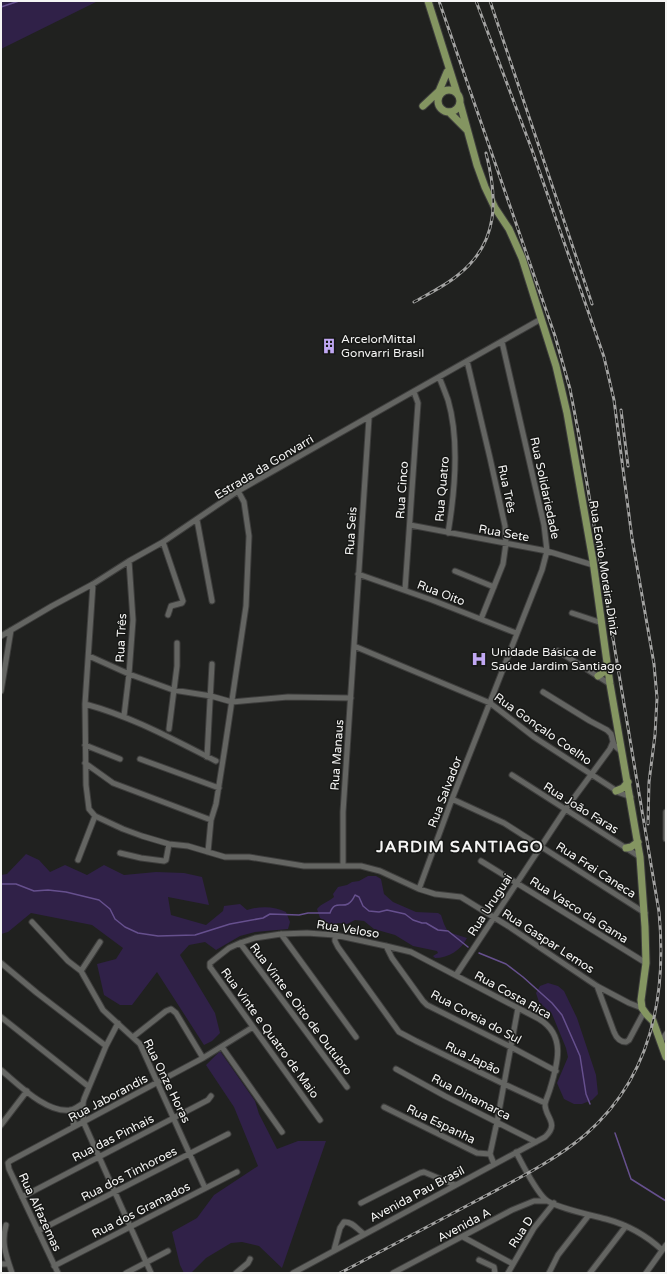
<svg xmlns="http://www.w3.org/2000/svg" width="667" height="1274" font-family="'Varela Round',sans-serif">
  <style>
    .green { fill: #302148 }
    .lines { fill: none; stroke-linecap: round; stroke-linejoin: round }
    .stream { stroke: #66508e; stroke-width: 1.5 }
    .minor-casing { stroke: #3e3e3d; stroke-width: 7 }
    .major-casing { stroke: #3e3e3d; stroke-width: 9 }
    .minor { stroke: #646562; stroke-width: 5 }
    .major { stroke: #849561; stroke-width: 7 }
    .rail-casing { stroke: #a3a3a2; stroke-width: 3 }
    .rail { stroke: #171816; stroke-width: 1.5; stroke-dasharray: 4.5; stroke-linecap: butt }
    .labels { text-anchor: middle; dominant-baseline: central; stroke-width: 3; stroke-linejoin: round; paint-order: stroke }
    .poi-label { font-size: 12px; fill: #f5f5f4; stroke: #171816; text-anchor: start }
    .street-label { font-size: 12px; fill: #f5f5f4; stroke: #171816 }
    .district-label { font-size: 16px; font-weight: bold; letter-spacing: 1px; fill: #f5f5f4; stroke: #171816 }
  </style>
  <rect width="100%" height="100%" fill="#20211f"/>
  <!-- green -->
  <path class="green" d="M1,1h97l-97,48z
    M26,854l13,6 11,12 15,-7 22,10 17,-10 20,10 32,-3 28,1 18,4 7,28 -41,-8 3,18 35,10 17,-14 1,-5 16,-2 7,6c12,-4 28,-4 39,2l4,10 -2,7 -33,3 -15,4 -24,14 -11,-8 -16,3 -9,10 35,58 5,20 -8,8 -8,4 -47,-73 -25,33h-12l-16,-10 -7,-31 19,-5 7,-11 -31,-23 -61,-12 -23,19 -7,2v-59l6,-1z
    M368,876h8l5,3 3,15 9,8 23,10 22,1 3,2 3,9 4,8 19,6c-6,12 -18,20 -32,20l-2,-2 5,-3 -1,-2 -24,-5 -18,-11 -21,-6 -10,-8 -9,-1 -8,4 -9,-1 -6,4 -12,-9 -3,-9c5,-6 11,-7 17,-12l-1,-3 5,-7 9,-2 5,-3 7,-1z
    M548,983l10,3 6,5 13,27 19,57 2,19 -6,6 -10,4h-8l-10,-5 -7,-16 11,-26 -2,-9 -14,-34 -13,-12 -3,-9 4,-7z
    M220,1051l35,50 4,13 18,35 21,-8h28l-44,127 -23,-22 -17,-4 -11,1 -25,15 -15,15h-7l-4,-8 -8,-33 25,-14 17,-23 44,-29 -24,-59 -28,-42z"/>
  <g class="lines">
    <!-- stream -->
    <path class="stream" d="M1,7l18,-6
      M1,884h15l18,7 14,-1 18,2 33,8 11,9 5,10 10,8 13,6 20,3 37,-1 35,-11 33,-6 7,-4 29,1 9,-2h22c6,-17 16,2 25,-18l4,2 4,9 6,5 10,1 8,-2 18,4 8,6 9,3h4l12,7 10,1 20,16
      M479,953l27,11 17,13 29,26 10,12 18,41 6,38 4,10
      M615,1133l16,46 35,22"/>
    <defs>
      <path id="minor" d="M467,361l23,97 15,68 1,17 -3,21 -22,55
        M439,377c3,7 6,15 9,23 12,41 7,91 0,133
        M197,520l15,81
        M410,525l137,26 46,14
        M163,542l20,59 -1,2 -11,3 -3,9
        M455,571l39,16
        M358,574l74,26 84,33
        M405,590l13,-187 -4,-11
        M572,613l30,10
        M1,636l51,-30 41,-22 36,-23 34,-19 75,-51 303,-172
        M354,646l136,57 44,34 86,56 11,4
        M558,651l52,33
        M89,656l40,18 44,16 38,6 21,6 56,-5 63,1
        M1,691l10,-61
        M543,692l47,29 17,9 4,4 3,11 8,7
        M85,704c48,13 87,35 131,57
        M124,716l5,-42 4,-54 -4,-59
        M169,729l8,-63v-23
        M85,745l35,14
        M207,757l5,-93
        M140,759l79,29
        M85,763l28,20 98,37
        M512,775l128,82
        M452,799l52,24 141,90
        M666,812v27
        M95,816l28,13 19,7 27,8 19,2 37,11h24l55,9h57l19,5 39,18 16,5 26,3 47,29 89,60 32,17 13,5
        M208,852l3,-32 5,-16 9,-57 21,-141 3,-70 -5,-34 -6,-11
        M120,853l21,5 23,3 2,-1 3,-16
        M78,860l17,-44 -6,-7 -3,-24 -1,-81 8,-120
        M481,861l165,102
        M343,865v-53l26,-394
        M419,889l33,-90 90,-229 5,-19 -3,-26 -42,-183
        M32,922l36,39 13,10 22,39 37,34 65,144
        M281,934l75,103
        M335,935v6l3,6 61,85 17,9 88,43 41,19
        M240,943l107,144
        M386,946l6,12 31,43 4,4 84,42 45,24
        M1,963l36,30 69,53
        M81,971l19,-29
        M456,975l109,-165 45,-61 3,-7
        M597,986l17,46c2,5 5,10 12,10l3,-2 15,-28
        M1,1017l87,69
        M133,1037l33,-26 5,-2 5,4 27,45
        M661,1041l5,-7
        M222,1047l60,85
        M396,1069l49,27 91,46
        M1,1070c17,14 46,44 70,40 4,-1 8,-4 11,-6
        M384,1107l93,46 13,1
        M70,1110l5,7 -2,10
        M83,1121l68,152
        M83,1121c2,-7 -2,-15 1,-22l22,-53 12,-23
        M1,1125l26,-34
        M516,1152c8,15 18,36 29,47 7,8 50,17 61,20 22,6 40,16 56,31
        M494,1164l-4,-10 7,-32 21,-114
        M22,1197l186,-97 3,-4
        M361,1203l59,-30 4,-1 31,13
        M6,1225c-5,18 0,30 6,48
        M38,1231l190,-97
        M463,1237l50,27
        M334,1250l6,-22 4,-6c8,-1 14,8 20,12
        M479,1260l15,7 1,6
        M1,1264h8
        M54,1266l183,-94
        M58,1273l-49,-104 -1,-6 2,-2 193,-103 50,-31
        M126,1273l42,-22
        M236,1273l12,-10 2,-4
        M293,1273l252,-136c15,-14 0,-19 0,-33 1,-5 4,-11 5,-15 8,-26 16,-54 -11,-70l-128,-67 -25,-6 -51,-11 -28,-2 -26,1 -26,4 -15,5 -11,5 -19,15v4l110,153
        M393,1273l119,-63 22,-9h12
        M508,1273l26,-45 20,-25
        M549,1273l9,-18 31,-40
        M590,1273l36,-47
        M646,1273l20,-28"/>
      <path id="major" d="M428,1l29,92
        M438 101a11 11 0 1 1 22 0a11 11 0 1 1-22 0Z
        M460,103l17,62 8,22 10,21 14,21 13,29 34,108 11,47 26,148 17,123 30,173 5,70 1,36 -5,37 1,8 5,7 6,6 13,36
        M423,106l16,-15 8,-19
        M449,112l18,18
        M598,676l10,-7
        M616,791l7,-3 5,-6
        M626,848l5,-1 7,-5"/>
    </defs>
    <!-- minor casing -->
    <use href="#minor" class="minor-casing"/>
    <!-- major casing -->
    <use href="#major" class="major-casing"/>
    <!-- minor -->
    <use href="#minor" class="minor"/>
    <!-- major -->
    <use href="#major" class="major"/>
    <defs>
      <path id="rail" d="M476,1l56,149 72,207 10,43 18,138 22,126 3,34 -2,37 -6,47 -1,42
        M490,1l102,303
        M414,302c14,-8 31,-16 44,-27 41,-32 40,-76 28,-122
        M621,410l7,56
        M340,1273c45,-24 91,-48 136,-72 37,-20 77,-39 109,-66 66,-57 82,-139 74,-223l-80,-476 -9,-47 -15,-53 -116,-335"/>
    </defs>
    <!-- rail casing -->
    <use href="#rail" class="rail-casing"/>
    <!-- rail -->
    <use href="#rail" class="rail"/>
  </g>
  <!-- icons -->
  <defs>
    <symbol id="building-bare" viewBox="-9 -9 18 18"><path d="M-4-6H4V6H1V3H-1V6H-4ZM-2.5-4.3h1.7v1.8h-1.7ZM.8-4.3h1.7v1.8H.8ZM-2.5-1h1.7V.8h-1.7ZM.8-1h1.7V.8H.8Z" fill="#c1a8f3" stroke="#171816" stroke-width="2.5" paint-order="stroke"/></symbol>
    <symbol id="hospital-bare" viewBox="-9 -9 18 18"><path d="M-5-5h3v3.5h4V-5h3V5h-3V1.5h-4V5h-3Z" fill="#c1a8f3" stroke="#171816" stroke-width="2.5" paint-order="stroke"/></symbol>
  </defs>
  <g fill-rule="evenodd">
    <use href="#building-bare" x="318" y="335" width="22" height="22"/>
    <use href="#hospital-bare" x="468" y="648" width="22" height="22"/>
  </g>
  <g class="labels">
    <!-- poi labels -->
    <g class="poi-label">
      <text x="341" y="339">ArcelorMittal<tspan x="341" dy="14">Gonvarri Brasil</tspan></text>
      <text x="491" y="652">Unidade Básica de<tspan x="491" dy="14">Saúde Jardim Santiago</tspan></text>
    </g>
    <!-- street labels -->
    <g class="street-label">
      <text transform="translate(264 467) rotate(-31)">Estrada da Gonvarri</text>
      <text transform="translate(545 488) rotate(78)">Rua Solidariedade</text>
      <text transform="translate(442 489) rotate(-85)">Rua Quatro</text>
      <text transform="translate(507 489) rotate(78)">Rua Três</text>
      <text transform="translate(402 490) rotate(-86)">Rua Cinco</text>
      <text transform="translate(351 531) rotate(-86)">Rua Seis</text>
      <text transform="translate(504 533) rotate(10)">Rua Sete</text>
      <text transform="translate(604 568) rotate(81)">Rua Eonio Moreira Diniz</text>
      <text transform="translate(441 593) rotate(21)">Rua Oito</text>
      <text transform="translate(121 638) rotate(-87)">Rua Três</text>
      <text transform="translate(543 729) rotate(35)">Rua Gonçalo Coelho</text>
      <text transform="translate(337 755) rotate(-86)">Rua Manaus</text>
      <text transform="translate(445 792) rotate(-69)">Rua Salvador</text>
      <text transform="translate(581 808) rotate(32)">Rua João Faras</text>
      <text transform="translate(596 870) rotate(33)">Rua Frei Caneca</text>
      <text transform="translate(490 905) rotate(-57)">Rua Uruguai</text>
      <text transform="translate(579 910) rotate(32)">Rua Vasco da Gama</text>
      <text transform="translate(348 929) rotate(9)">Rua Veloso</text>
      <text transform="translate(548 941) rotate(33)">Rua Gaspar Lemos</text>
      <text transform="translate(513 995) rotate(29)">Rua Costa Rica</text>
      <text transform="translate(301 1009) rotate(53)">Rua Vinte e Oito de Outubro</text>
      <text transform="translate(476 1017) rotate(28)">Rua Coreia do Sul</text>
      <text transform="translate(270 1033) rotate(54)">Rua Vinte e Quatro de Maio</text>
      <text transform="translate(473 1058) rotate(26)">Rua Japão</text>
      <text transform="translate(167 1081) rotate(64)">Rua Onze Horas</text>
      <text transform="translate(471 1097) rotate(27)">Rua Dinamarca</text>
      <text transform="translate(108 1098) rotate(-28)">Rua Jaborandis</text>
      <text transform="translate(441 1124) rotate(26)">Rua Espanha</text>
      <text transform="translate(113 1138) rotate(-27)">Rua das Pinhais</text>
      <text transform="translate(129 1174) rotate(-27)">Rua dos Tinhoroes</text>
      <text transform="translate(417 1194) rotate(-28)">Avenida Pau Brasil</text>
      <text transform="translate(141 1210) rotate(-27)">Rua dos Gramados</text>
      <text transform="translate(40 1212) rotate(65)">Rua Alfazemas</text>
      <text transform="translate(464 1225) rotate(-28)">Avenida A</text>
      <text transform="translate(521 1232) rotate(-57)">Rua D</text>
    </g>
    <!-- district labels -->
    <g class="district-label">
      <text x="460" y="847">JARDIM SANTIAGO</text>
    </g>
  </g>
  <!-- border -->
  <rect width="667" height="1274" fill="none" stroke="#f5f5f4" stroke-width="4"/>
</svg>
